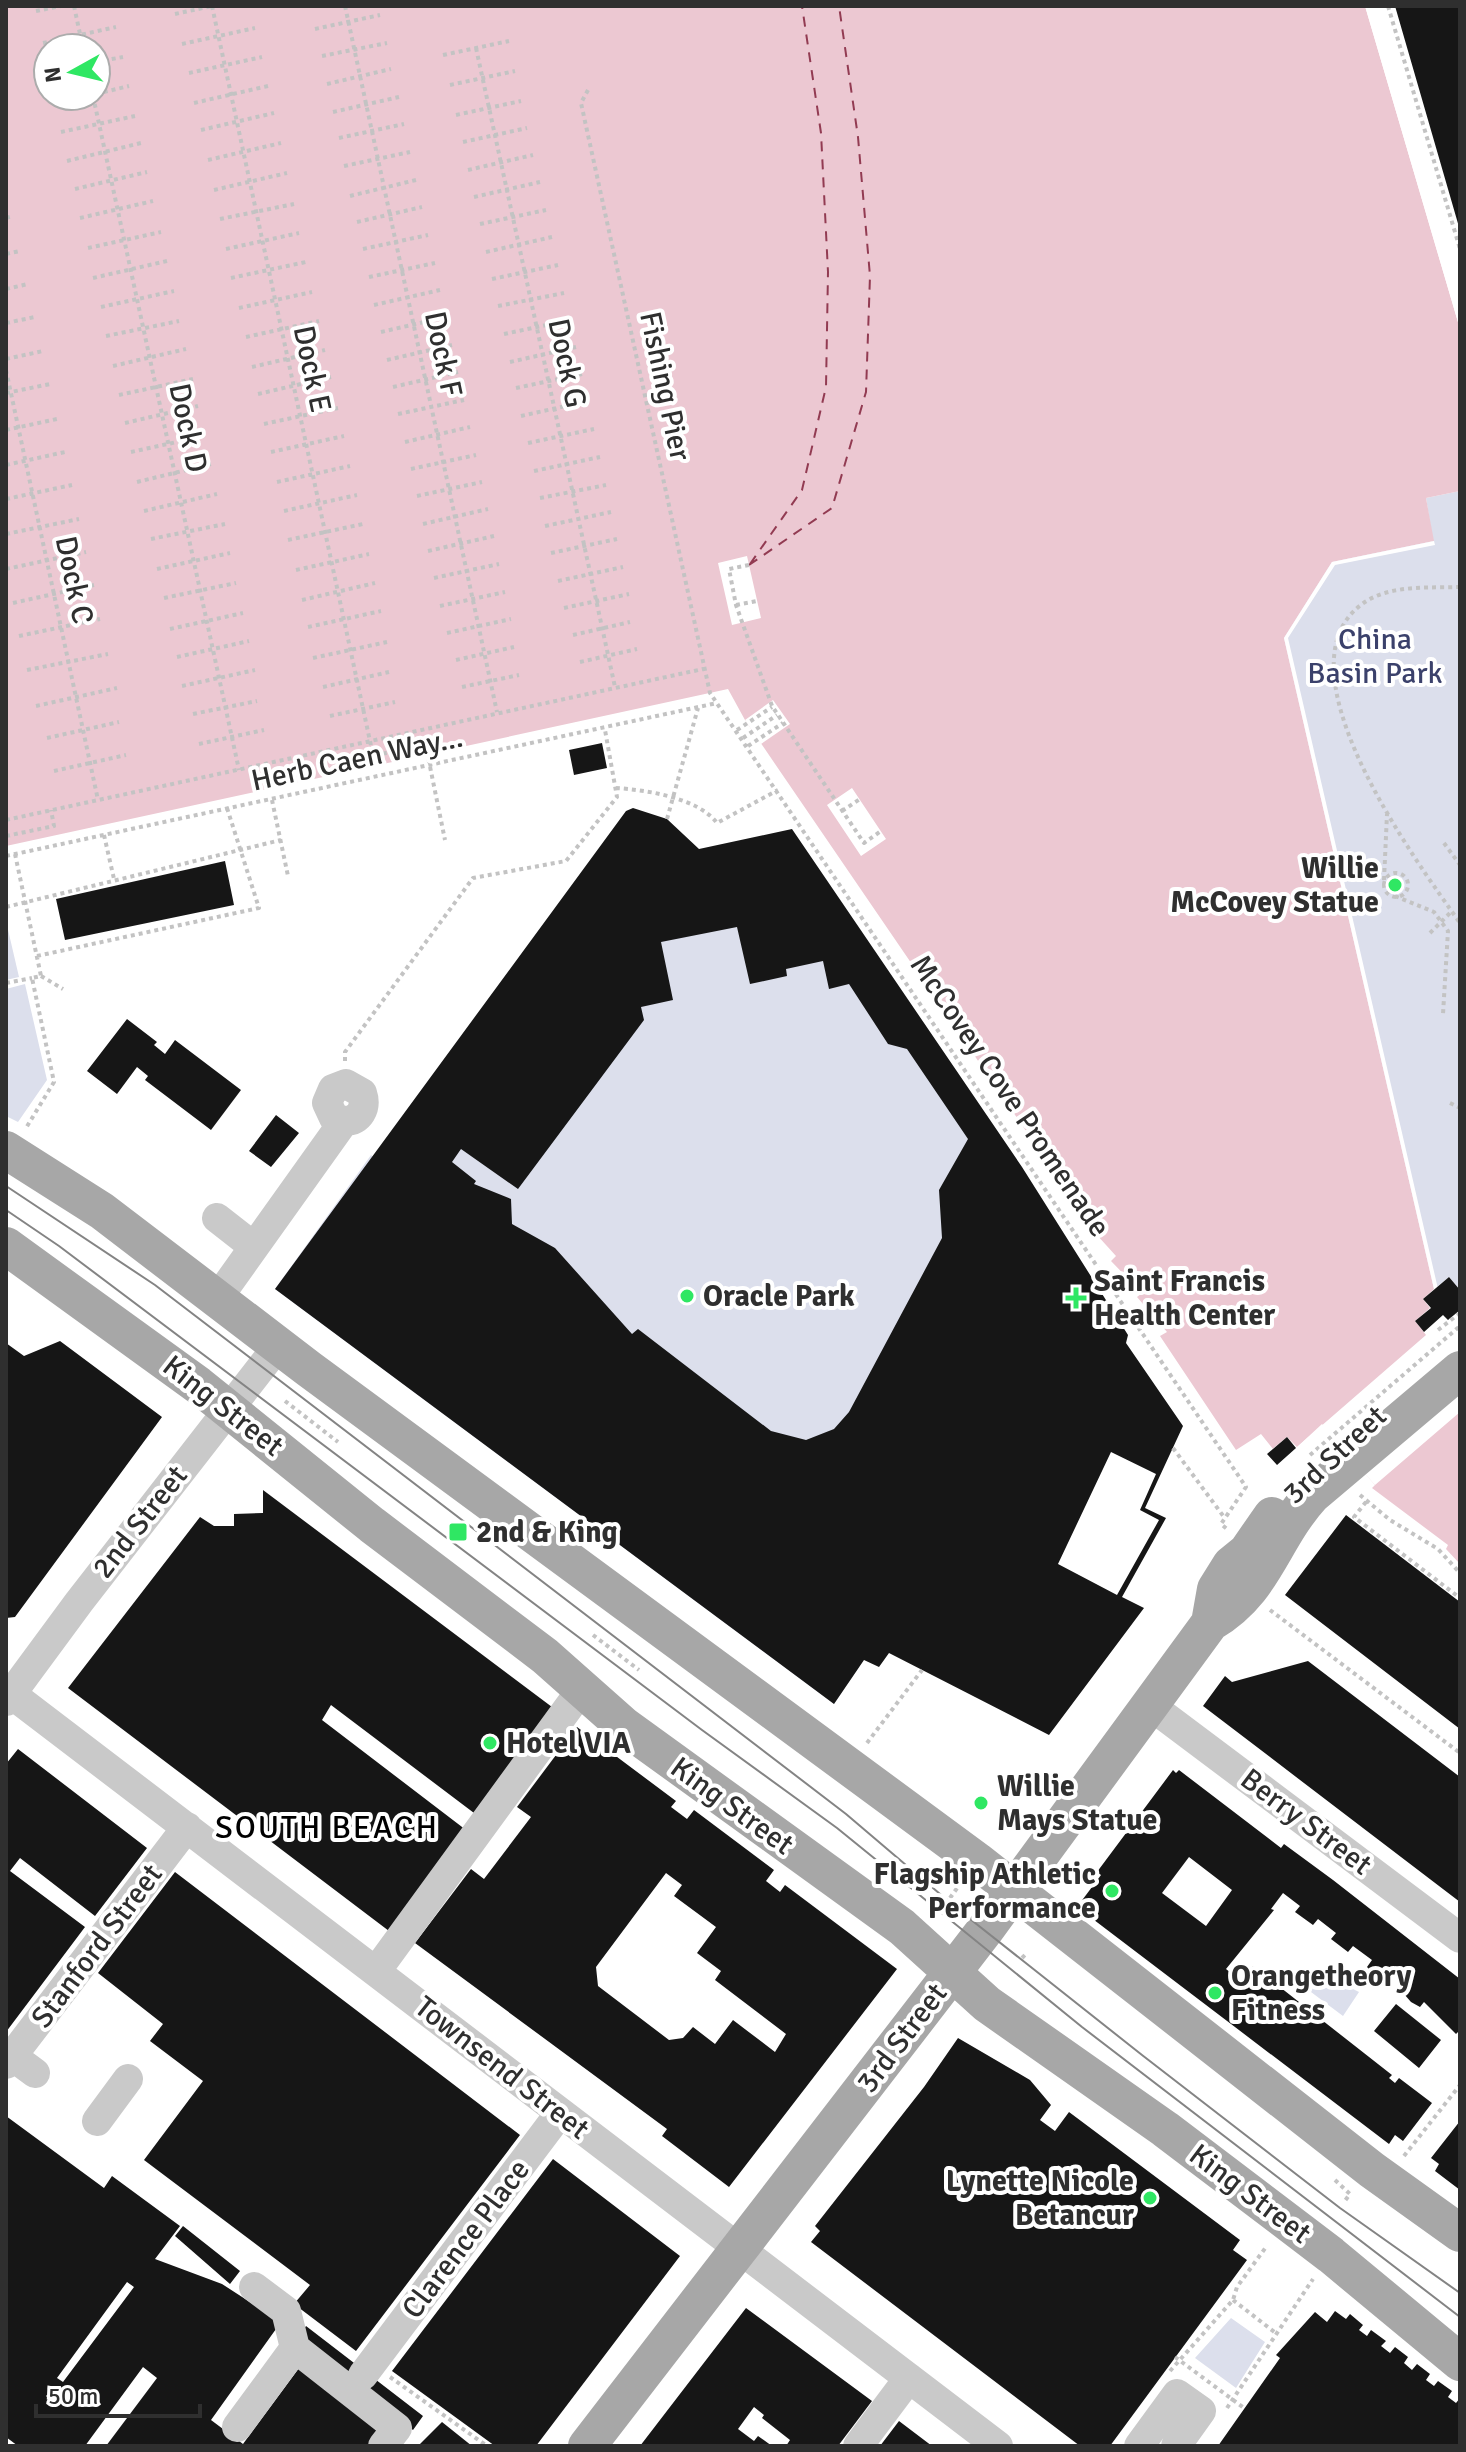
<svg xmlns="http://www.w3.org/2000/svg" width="1466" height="2452" font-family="Signika,sans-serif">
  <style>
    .green { fill: #dcdfec }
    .water { fill: #ecc8d2; fill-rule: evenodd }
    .pier { fill: #fff }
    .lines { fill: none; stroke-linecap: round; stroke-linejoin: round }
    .ferry { stroke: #923b52; stroke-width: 2; stroke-dasharray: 10 8; stroke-linecap: butt }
    .building { fill: #161616; fill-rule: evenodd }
    .path { stroke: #c3c3c3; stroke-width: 4; stroke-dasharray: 4 4; stroke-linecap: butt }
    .minor { stroke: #c9c9c9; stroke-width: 30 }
    .major { stroke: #a7a7a7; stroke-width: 38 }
    .tram { stroke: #848484; stroke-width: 2 }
    .poi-dot { fill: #2fe763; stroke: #fff; stroke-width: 3 }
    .labels { text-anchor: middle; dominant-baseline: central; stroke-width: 8; stroke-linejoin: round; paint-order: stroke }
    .street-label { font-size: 30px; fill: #2f2f2f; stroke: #fff }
    .park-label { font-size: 30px; fill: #3b416b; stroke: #fff }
    .poi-label { font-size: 30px; font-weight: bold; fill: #2f2f2f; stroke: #fff; text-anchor: start }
    .neighbourhood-label { font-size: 32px; letter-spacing: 2px; fill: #000; stroke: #fff }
  </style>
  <rect width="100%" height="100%" fill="#fff"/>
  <!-- green -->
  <path class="green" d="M1460,491v799l-11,-13 -15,12 -150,-651 48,-76 101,-21 -7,-43z
    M799,892l294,412 -265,341 31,22 -25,37 -559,-415 96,-134 24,19 204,-238z
    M6,921l13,56 -13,3z
    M25,984l22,96 -29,42 -12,-6v-127z
    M1315,1970l44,22 -16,24 -36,-27z
    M1231,2318l34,24 -29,46 -41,-30z"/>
  <!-- water -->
  <path class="water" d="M6,6h1359l95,323v162l-34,7 8,43 -102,21 -48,76 150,651 -3,19 -15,14 44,38v204l-14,-15 2,-4 -76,-57 3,-3 -53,-61 -26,24 -9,-11 -14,12 -12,-15 -25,16 -76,-114 7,-4 -30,-35 5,-4 -31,-32 5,-5 -29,-32 6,-5 -30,-31 6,-5 -30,-33 -294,-430 -17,-31 -722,157zM48,48h48v48h-48z"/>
  <!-- pier -->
  <path class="pier" d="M1365,6h4l91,309v14z
    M1434,541l1,4 -100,20 -47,73 150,651 -7,37 29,34v52l-85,73 -9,-10 -3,2 -42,-48 -23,23 -12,-9 -16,8 17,-14 10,10 129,-112 -11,-14 15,-13 -7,-9 11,-10 -150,-651 48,-76z
    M747,556l14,62 -29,7 -14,-62z
    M773,700l17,24 -29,20 -16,-24z
    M852,788l34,51 -25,17 -34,-51z"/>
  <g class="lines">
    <!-- ferry -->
    <path class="ferry" d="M750,564l52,-74 24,-103 2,-115 -7,-139 -19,-127
      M749,565l83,-57 34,-116 4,-116 -12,-139 -19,-131"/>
  </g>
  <!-- building -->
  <path class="building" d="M1395,6h65v221h-1z
    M602,743l5,25 -33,7 -5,-25z
    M633,808l34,11 32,30 93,-20 230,338 106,168 -2,8 57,83 -38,82 21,10 -44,79 22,11 -95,127 -160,-82 -10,14 -15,-7 -30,44 -559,-415 351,-478zM737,927l13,57 37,-8 -1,-7 37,-8 6,28 20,-5 39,60 19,5 61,90 -29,51 3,48 -93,174 -15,17 -28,11 -35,-9 -133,-102 -6,5 -77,-86 -43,-24 -1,-25 -37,-15 2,-3 -24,-19 9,-13 57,40 126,-169 -3,-13 32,-7 -12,-58zM1111,1452l45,22 -16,36 19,10 -42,75 -59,-31z
    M225,861l9,44 -169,35 -9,-41z
    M127,1019l30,23 -3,3 11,9 10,-14 66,50 -30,40 -66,-50 3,-4 -11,-9 -20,27 -30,-23z
    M276,1115l23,18 -28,34 -22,-16z
    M1449,1277l11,13v20l-12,10 -5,-5 -19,17 -9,-11 16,-13 -8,-9z
    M60,1341l102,76 -147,200 -9,1v-275l18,13z
    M1287,1437l9,11 -19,17 -10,-11z
    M263,1490l289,217 -78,106 -143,-108 -9,15 144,110 -77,101 -321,-243 132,-171 14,9h20v-12l29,-1z
    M1346,1515l114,87v127l-175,-134z
    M1308,1661l152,116v125l-257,-196 22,-30 7,6z
    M577,1727l99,74 -5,6 16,12 7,-9 80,60 -8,11 14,11 5,-7 112,84 -168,218 -67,-51 5,-7 -252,-186 56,-74 13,10 47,-62 -14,-10zM666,1873l16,12 -8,11 42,31 -19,26 24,18 -6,9 71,54 -11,18 -42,-32 -18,24 -22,-17 -10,11 -14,2 -71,-54 -2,-19z
    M18,1749l129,99 -52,68 -75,-58 -10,13 75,56 -79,105v-268z
    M1173,1770l3,3 3,-3 102,78 3,-4 49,36 127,99v51l-4,4 -32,-32 -4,5 -9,-5 -7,-8 5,-6 -20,-15 -5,7 -9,-5 -8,-8 5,-7 -19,-14 -5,6 -17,-13 5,-6 -18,-14 -5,6 -18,-13 5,-6 -17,-13 -12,16 3,1 -48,59 15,12 12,-15 139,109 -3,3 6,5 4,-5 33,25 -29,38 -8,-6 -6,9 -312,-237 24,-32 -4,-3zM1189,1857l43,33 -26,36 -44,-33z
    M175,1872l345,263 -164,216 -62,-47 16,-19 -166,-125 59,-79 -53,-40 13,-17 -65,-51z
    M1396,2004l45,36 -22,28 -45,-37z
    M958,2038l72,42 21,25 -11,15 15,11 14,-19 171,128 -7,10 14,10 -137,186h-30l-269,-204 9,-11 -5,-5 109,-139z
    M6,2116l98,72 8,-12 68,50 -25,33 67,25 59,38 -70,98 32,24 59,-80 82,62 -16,20h-262l51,-68 -14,-11 -58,79h-67l-12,-9zM127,2282l7,5 -71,95 -6,-4z
    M1460,2121v69l-25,-19 4,-7 -8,-6z
    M553,2159l127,97 -144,190h-41l-103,-75z
    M183,2226l57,45 -10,13 -55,-48z
    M746,2308l126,93 -34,45h-52l4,-6 -28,-22 2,-3 -10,-8 -16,22 16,12 4,-5 14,10h-132z
    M1335,2311l11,8 4,-5 13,11 -4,5 8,6 4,-6 15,11 -5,5 9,7 5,-6 13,10 -4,6 8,7 5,-6 13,10 -4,6 8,6 4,-5 14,10 -4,6 8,6 4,-5v48h-242l62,-88 -4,-3 39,-43 12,10z
    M306,2326l117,90 -10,14 -116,-91z
    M899,2421l33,25h-52z
    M442,2422l30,24h-54z"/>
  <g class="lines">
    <!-- path -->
    <path class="path" d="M74,6l9,42
      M212,6l161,749 53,-8 19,93
      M345,6l152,706
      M1388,6l72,243
      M36,11l25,-5
      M175,14l37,-8
      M315,29l65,-14
      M43,43l73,-16
      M182,44l73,-16
      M476,48l139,639
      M443,55l66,-14
      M322,56l65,-13
      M96,62l27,-5
      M189,73l73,-16
      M327,84l64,-15
      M450,85l65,-14
      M588,90l-7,13 129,590 536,794 -25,37 6,5
      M96,94l33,-8
      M93,96l146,674
      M56,102l29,-6
      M194,103l74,-17
      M333,112l66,-15
      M456,115l65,-14
      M201,130l73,-17
      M61,132l74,-16
      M339,138l65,-14
      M463,142l64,-14
      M208,160l73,-17
      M67,161l74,-18
      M344,166l66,-14
      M468,170l65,-15
      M6,182h1
      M75,189l72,-17
      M214,190l73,-17
      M350,196l66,-16
      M474,197l66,-15
      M6,218l7,-2
      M80,218l73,-17
      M220,219l74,-15
      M357,222l65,-15
      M480,224l66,-14
      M88,248l73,-16
      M226,249l73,-16
      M363,249l65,-14
      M486,252l66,-15
      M6,254l14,-3
      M369,277l66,-14
      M93,278l74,-17
      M231,278l75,-16
      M492,279l66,-14
      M6,289l22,-5
      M374,305l66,-15
      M498,306l66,-13
      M101,307l73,-16
      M239,308l73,-16
      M6,323l29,-6
      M381,332l65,-15
      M504,334l66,-14
      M106,336l73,-15
      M246,337l73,-16
      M6,359l37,-8
      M387,360l65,-15
      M510,362l66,-15
      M113,366l73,-17
      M252,367l73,-17
      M6,370l92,430
      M393,387l65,-15
      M516,388l66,-14
      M6,393l44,-9
      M258,394l73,-17
      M119,395l74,-16
      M398,414l66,-14
      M521,416l67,-15
      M125,423l73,-17
      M264,424l74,-16
      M6,430l51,-11
      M405,442l65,-15
      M528,443l66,-14
      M131,452l73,-16
      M271,452l73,-16
      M6,465l59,-13
      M411,469l65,-14
      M534,471l66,-14
      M137,482l74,-18
      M277,482l73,-16
      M417,496l65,-14
      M540,498l66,-13
      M6,499l66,-14
      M144,511l73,-17
      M284,511l73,-16
      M423,524l65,-15
      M545,526l66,-14
      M6,534l73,-15
      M151,539l74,-15
      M288,540l75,-16
      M428,551l66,-15
      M551,553l66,-14
      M749,565l-20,4 7,36 36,101 92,137 17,-12
      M6,569l80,-17
      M157,569l73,-16
      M296,570l73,-16
      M434,578l65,-14
      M558,581l65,-14
      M1460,587c-29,1 -64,-2 -90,12 -105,59 47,263 90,324
      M164,598l72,-15
      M302,600l73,-17
      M13,603l81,-18
      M736,605l21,-4
      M440,606l65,-14
      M564,608l65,-14
      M308,627l73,-16
      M170,629l73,-16
      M447,633l64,-14
      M573,635l57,-13
      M19,636l81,-17
      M177,657l72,-16
      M313,658l74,-16
      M456,660l58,-13
      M580,662l57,-13
      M27,670l81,-16
      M182,686l73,-16
      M323,687l66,-15
      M462,687l57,-12
      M36,706l81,-18
      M193,714l64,-13
      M330,716l65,-14
      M737,730l35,-23
      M47,738l72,-16
      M743,738l34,-23
      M199,744l65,-14
      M748,746l35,-23
      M54,771l72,-16
      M616,788c31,2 82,10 101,35l61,-33
      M272,800l16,76
      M842,811l18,-12
      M667,819l31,-111
      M6,820l697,-151
      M104,835l10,44
      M6,836l48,-10 -3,-16
      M1444,843l16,22
      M15,854l26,122 -9,2 22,104 -28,46
      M6,856l711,-153
      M1384 885a12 12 0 1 1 24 0a12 12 0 1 1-24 0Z
      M1384,880l3,-66
      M1395,896l39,16 14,19 -5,83
      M6,907l275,-67
      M1430,933l21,-21
      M37,956l222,-48 -32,-100
      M41,976l22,13
      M6,983l26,-5
      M345,1061v-9l128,-174 93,-17 51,-64 -12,-67
      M1450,1103l10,5
      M1438,1330l22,-17
      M285,1401l53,41
      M1173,1448l51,69
      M1310,1455l150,-129
      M1360,1495l30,25 48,29 22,24
      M1366,1502l-12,15 106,81
      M1270,1610l190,143
      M593,1635l46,35
      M867,1743l55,-73
      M950,1898l10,-14
      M1022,1958l4,-4
      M1404,2156l56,-71
      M1335,2180l15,14 -6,8
      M1233,2300l44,34
      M1175,2357l69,51
      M1170,2371l63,-71 4,-13 29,-40
      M390,2377l97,69
      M1227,2408l86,-129"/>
    <!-- minor -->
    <path class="minor" d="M217,1218l37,29
      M217,1299l127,-178c16,0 23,-13 18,-28l-16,-9 -13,5 -6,14 7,15 10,3
      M6,1690l992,756
      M6,1701l73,-99 199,-256
      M1151,1706l309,232
      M377,1970l205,-281
      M12,2056l23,17
      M6,2064l181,-237
      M97,2121l31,-42
      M254,2287l32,24 9,37 102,80 -14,18
      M363,2375l197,-262
      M237,2427l58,-79
      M858,2446l51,-68
      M1139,2446l38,-52 24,17 -25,35"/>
    <!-- major -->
    <path class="major" d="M6,1150l96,61 207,158 668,492 395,309 88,63
      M6,1246l192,139 174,140 173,131 79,70 278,201 85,77 178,125 166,126 129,107
      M1210,1623l6,-34 15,-24 16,-13 25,-36
      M587,2446l398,-516 225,-307c56,-33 60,-82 102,-128l148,-125"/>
    <!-- tram -->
    <path class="tram" d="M6,1186l149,99 691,529 114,97 182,144 198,153 120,85
      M6,1210l53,36 643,484 135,98 245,199 378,290"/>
  </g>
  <!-- markers -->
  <g class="poi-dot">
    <circle cx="1395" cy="885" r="8"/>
    <circle cx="687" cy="1296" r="8"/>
    <path d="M1072 1286h8v8h8v8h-8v8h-8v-8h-8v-8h8z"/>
    <rect x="448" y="1522" width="20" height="20" rx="4"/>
    <circle cx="490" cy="1743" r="8"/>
    <circle cx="981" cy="1803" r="8"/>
    <circle cx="1112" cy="1891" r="8"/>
    <circle cx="1215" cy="1993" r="8"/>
    <circle cx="1150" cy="2198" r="8"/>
  </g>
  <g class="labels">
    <!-- street labels -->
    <g class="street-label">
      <text transform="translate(443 354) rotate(78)">Dock F</text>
      <text transform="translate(567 363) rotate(78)">Dock G</text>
      <text transform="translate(312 369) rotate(78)">Dock E</text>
      <text transform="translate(665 386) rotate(78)">Fishing Pier</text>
      <text transform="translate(188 428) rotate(78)">Dock D</text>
      <text transform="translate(74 580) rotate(78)">Dock C</text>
      <text transform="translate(357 759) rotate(-12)">Herb Caen Way...</text>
      <text transform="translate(1010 1096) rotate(56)">McCovey Cove Promenade</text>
      <text transform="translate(223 1406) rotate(38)">King Street</text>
      <text transform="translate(1335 1455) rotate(-43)">3rd Street</text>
      <text transform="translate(140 1522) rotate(-52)">2nd Street</text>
      <text transform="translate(732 1806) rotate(36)">King Street</text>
      <text transform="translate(1306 1822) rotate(37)">Berry Street</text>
      <text transform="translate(97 1946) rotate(-53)">Stanford Street</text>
      <text transform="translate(902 2038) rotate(-53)">3rd Street</text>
      <text transform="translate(502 2068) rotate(38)">Townsend Street</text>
      <text transform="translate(1250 2194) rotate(37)">King Street</text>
      <text transform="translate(466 2239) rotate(-53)">Clarence Place</text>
    </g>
    <!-- park labels -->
    <g class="park-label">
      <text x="1375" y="639">China<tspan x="1375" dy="34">Basin Park</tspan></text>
    </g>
    <!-- poi labels -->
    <g class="poi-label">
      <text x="1379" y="868" text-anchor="end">Willie<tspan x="1379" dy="34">McCovey Statue</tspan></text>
      <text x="1094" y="1281">Saint Francis<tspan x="1094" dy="34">Health Center</tspan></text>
      <text x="703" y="1296">Oracle Park</text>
      <text x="476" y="1532">2nd &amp; King</text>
      <text x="506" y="1743">Hotel VIA</text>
      <text x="997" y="1786">Willie<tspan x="997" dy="34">Mays Statue</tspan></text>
      <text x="1096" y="1874" text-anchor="end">Flagship Athletic<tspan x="1096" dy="34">Performance</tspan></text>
      <text x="1231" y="1976">Orangetheory<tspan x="1231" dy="34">Fitness</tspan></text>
      <text x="1134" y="2181" text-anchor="end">Lynette Nicole<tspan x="1134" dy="34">Betancur</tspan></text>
    </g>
    <!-- neighbourhood labels -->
    <g class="neighbourhood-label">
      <text x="327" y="1827">SOUTH BEACH</text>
    </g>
  </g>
  <!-- border -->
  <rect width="1466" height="2452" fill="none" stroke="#2f2f2f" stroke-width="16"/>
  <!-- north arrow -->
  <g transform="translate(72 72) rotate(262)"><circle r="38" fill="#ffffff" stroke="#acacac" stroke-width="2"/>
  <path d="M0-6L14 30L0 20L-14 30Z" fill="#2fe763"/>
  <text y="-12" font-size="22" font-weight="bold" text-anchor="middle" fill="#2f2f2f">N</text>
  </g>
  <!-- scale -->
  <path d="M36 2404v12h164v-12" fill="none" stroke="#2f2f2f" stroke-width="4"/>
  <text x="48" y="2404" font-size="24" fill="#2f2f2f" stroke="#ffffff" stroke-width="6" paint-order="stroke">50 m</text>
</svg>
